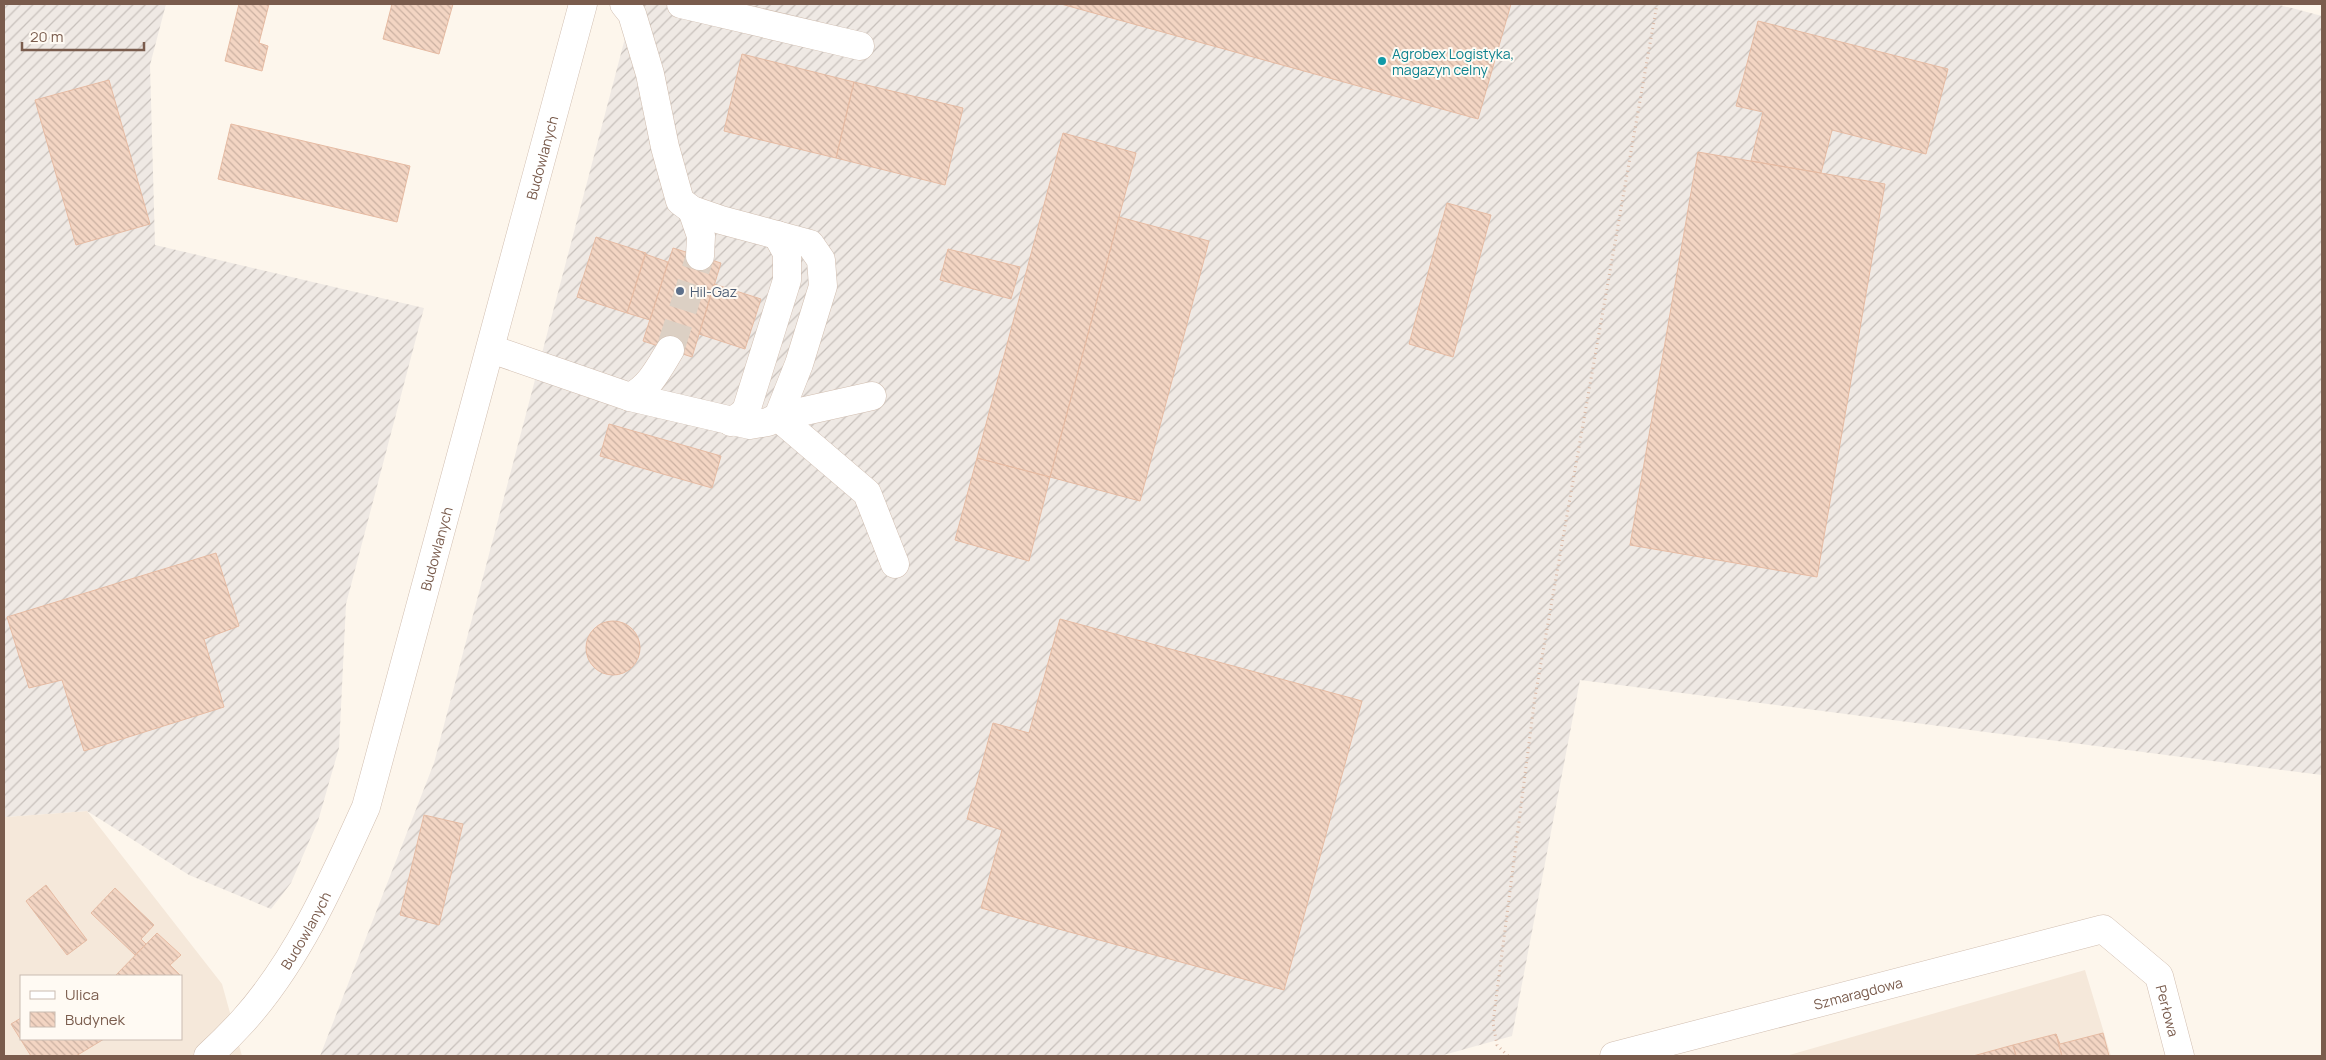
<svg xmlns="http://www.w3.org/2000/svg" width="2326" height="1060" font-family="Manrope,sans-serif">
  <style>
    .residential { fill: #f5e8da; fill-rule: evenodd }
    .industrial { fill: url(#industrial-furrows) }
    .building { fill: url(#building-back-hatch); stroke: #e6bba3 }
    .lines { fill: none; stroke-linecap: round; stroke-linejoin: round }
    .minor-tunnel { stroke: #dcd0c4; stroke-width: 28; stroke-dasharray: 28 14; stroke-linecap: butt }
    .minor-casing { stroke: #d1beb0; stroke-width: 29 }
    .path { stroke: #d9b8a5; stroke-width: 3; stroke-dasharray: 1 4; stroke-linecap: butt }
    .minor { stroke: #fff; stroke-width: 28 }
    .culture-dot { fill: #0f9aa8; stroke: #fffaf3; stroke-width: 2 }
    .service-dot { fill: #5c6f8a; stroke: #fffaf3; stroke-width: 2 }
    .labels { text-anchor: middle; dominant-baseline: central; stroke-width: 4; stroke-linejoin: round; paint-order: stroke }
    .culture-label { font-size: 14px; fill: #0d838f; stroke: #fffaf3; text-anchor: start }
    .street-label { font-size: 14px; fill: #7a5c4d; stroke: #fffaf3 }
    .service-label { font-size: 14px; fill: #4e5e75; stroke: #fffaf3; text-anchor: start }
  </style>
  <defs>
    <pattern id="industrial-furrows" width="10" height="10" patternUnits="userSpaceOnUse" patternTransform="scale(1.25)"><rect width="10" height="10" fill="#efe9e4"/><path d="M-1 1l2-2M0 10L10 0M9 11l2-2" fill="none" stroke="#c7c0bb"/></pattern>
    <pattern id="building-back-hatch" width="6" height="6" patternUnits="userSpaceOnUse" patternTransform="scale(1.25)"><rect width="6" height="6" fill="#f3d5c3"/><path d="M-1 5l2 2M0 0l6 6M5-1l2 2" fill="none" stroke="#cab0a1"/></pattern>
  </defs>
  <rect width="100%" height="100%" fill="#fdf6ec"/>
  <!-- residential -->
  <path class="residential" d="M87,811l135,173 20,72h-238v-239zM21,976h160v63h-160z
    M2085,970l26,86h-325z"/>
  <!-- industrial -->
  <path class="industrial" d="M4,4h162l-16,61 5,180 269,63 -78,296 -7,144 -21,73 -27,62 -20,26 -82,-34 -102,-64 -83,6z
    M634,4h1642l46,12v759l-742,-95 -68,356 -72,20h-1120l114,-293z"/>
  <!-- building -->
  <path class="building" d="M239,4h30l-10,39 9,3 -6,25 -37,-10z
    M392,4h61l-14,50 -56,-15z
    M1061,4h450l-33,115z
    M1758,21l190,48 -22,85 -94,-24 -11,43 -70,-12 12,-49 -27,-6z
    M742,54l112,28 -18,76 -112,-27z
    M109,80l41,144 -74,21 -41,-145z
    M854,82l109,26 -18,77 -109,-27z
    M231,124l179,42 -13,56 -179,-43z
    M1063,133l73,20 -86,324 -73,-19z
    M1698,152l187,32 -68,393 -187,-32z
    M1447,203l44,12 -38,142 -44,-13z
    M1119,217l90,24 -69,260 -90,-24z
    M596,237l50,16 -19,60 -50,-16z
    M673,248l48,15 -29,94 -49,-16z
    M948,249l72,18 -9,32 -71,-19z
    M645,254l23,8 -18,58 -23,-7z
    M714,284l47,15 -16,50 -46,-15z
    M609,424l112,32 -9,32 -112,-32z
    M977,458l73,19 -21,84 -74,-21z
    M216,553l23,73 -35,13 20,68 -140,44 -22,-71 -33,8 -22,-71z
    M1060,619l302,82 -78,289 -303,-82 21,-78 -35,-11 26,-96 36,10z
    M586 648a27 27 0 1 1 54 0a27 27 0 1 1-54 0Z
    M424,815l39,9 -24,101 -39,-10z
    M46,885l41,55 -20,15 -41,-54z
    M115,888l39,37 -13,14 5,5 -11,11 -44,-42z
    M157,933l24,22 -11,10 11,11h-66z
    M21,1018v21h83l-28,17h-45l-20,-32z
    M2103,1033l6,23h-47l-6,-22 4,10z
    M2056,1034l6,22h-46l-3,-11z
    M2013,1045l3,11h-43z"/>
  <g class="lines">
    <!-- minor-tunnel -->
    <path class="minor-tunnel" d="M670,350l30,-94"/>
    <defs>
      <g id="minor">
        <path d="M681,4l179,42"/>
        <path d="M692,210l9,26 -1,20"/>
        <path d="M491,349l139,48 120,28 18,-3 10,-5 21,-53 24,-78 -2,-26 -11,-16 -89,-24 -29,-10 -12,-9 -15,-54 -15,-73 -18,-60 -8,-10"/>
        <path d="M630,397c20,-10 29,-29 40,-47"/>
        <path d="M778,417l89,76 28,71"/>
        <path d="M778,417l94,-21"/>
        <path d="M731,422l12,-8 4,-6 40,-128v-27l-10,-18"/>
        <path id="s1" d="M208,1056c12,-11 24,-23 35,-35 55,-61 90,-141 123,-214l217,-803"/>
        <path id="s2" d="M1614,1056l489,-127 56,47 21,80"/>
      </g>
    </defs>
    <!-- minor casing -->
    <use href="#minor" class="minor-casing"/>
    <!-- path -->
    <path class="path" d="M1508,1056l-11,-11 -4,-22 42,-326 122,-693"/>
    <!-- minor -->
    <use href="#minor" class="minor"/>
  </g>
  <!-- markers -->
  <circle class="culture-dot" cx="1382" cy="61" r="5"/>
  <circle class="service-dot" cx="680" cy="291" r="5"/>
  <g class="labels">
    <!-- culture labels -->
    <g class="culture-label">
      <text x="1392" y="53">Agrobex Logistyka,<tspan x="1392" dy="16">magazyn celny</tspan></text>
    </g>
    <!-- street labels -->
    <g class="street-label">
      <text stroke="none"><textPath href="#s1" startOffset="970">Budowlanych</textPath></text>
      <text stroke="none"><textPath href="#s1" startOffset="565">Budowlanych</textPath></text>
      <text stroke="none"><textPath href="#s1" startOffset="160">Budowlanych</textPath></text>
      <text stroke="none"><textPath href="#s2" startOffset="252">Szmaragdowa</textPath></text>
      <text stroke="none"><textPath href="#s2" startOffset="614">Perłowa</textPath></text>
    </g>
    <!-- service labels -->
    <g class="service-label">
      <text x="690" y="291">Hil-Gaz</text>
    </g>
  </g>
  <!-- border -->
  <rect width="2326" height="1060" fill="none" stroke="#7a5c4d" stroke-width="10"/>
  <!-- legend -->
  <rect x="20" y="975" width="162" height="65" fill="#fffaf3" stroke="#cabbb1"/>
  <rect x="30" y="991" width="25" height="8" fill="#ffffff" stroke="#cabbb1"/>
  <text x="65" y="1000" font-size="15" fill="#7a5c4d">Ulica</text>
  <rect x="30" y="1012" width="25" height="15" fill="url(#building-back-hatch)" stroke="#cabbb1"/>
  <text x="65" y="1025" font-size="15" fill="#7a5c4d">Budynek</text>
  <!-- scale -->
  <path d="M22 42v8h122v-8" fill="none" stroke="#7a5c4d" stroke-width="2.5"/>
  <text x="30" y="42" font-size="15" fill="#7a5c4d" stroke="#fffaf3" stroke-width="4" paint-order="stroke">20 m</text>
</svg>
